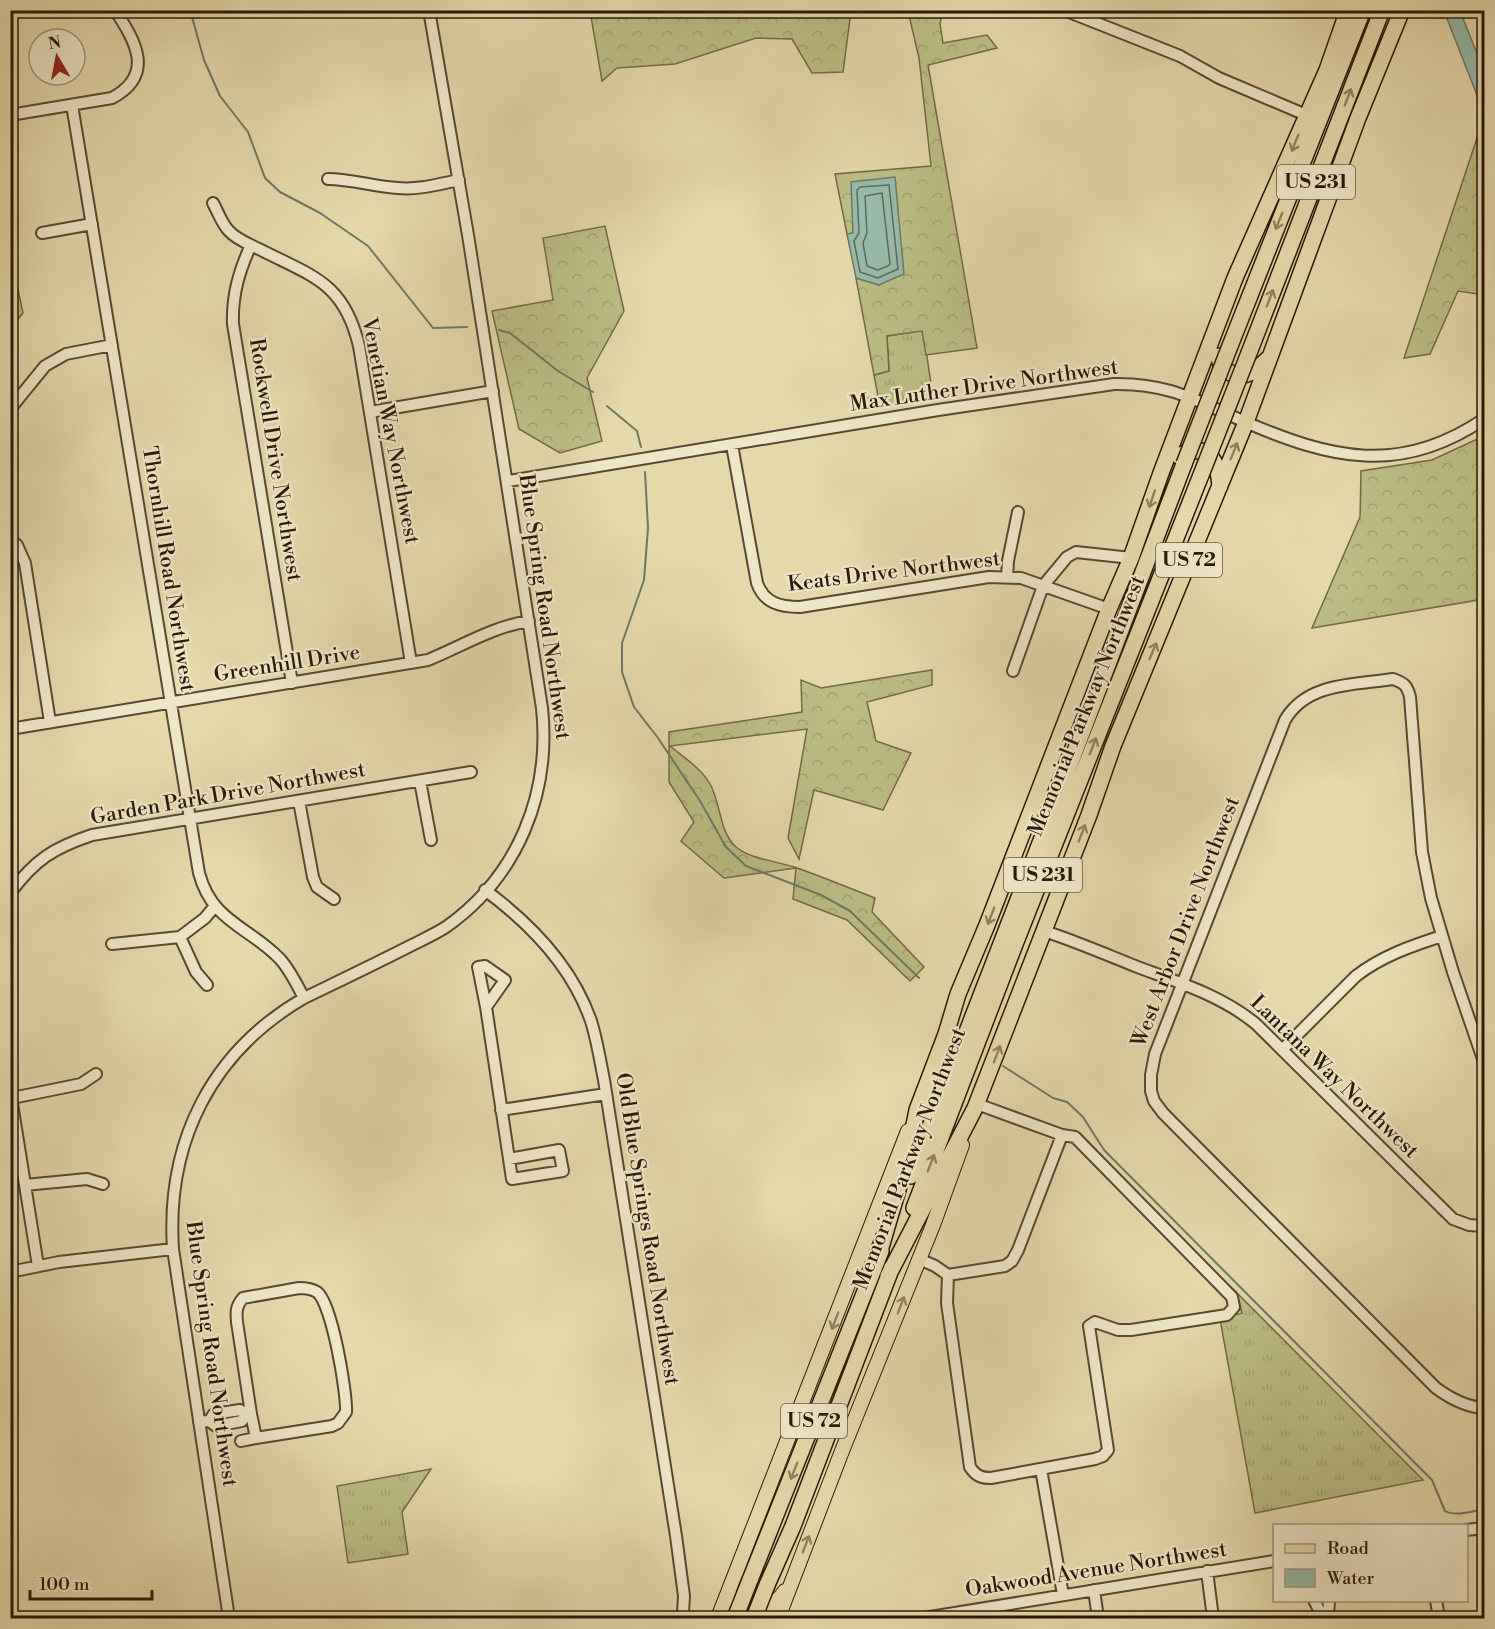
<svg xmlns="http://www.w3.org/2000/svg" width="1495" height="1629" font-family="'Libre Bodoni',serif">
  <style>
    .grass { fill: url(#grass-tufts); stroke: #726a46; stroke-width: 1.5 }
    .forest { fill: url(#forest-crowns); stroke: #726a46; stroke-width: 1.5 }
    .water { fill: #96baa9; stroke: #6b7969; stroke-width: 1.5 }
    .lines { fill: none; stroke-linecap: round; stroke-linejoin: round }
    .shore { stroke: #606959; stroke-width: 1.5 }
    .stream { stroke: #6b7969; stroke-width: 2 }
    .minor-casing { stroke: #594832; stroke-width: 14 }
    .major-casing { stroke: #2a1809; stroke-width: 16 }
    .highway-casing { stroke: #2a1809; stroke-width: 18 }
    .minor { stroke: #eee6c8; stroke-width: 10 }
    .major { stroke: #e5d8ab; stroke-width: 14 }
    .highway { stroke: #e5d8ab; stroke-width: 15 }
    .highway-bridge-casing { stroke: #2a1809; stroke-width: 18; stroke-linecap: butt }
    .highway-bridge { stroke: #e5d8ab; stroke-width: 15 }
    .oneway { stroke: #918262 }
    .labels { text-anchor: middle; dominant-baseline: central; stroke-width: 4.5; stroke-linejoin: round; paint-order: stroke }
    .shield { fill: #eee6c8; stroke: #655642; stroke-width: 1.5 }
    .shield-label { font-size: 20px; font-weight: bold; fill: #2a1809 }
    .street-label { font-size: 21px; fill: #2a1809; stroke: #eee6c8 }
  </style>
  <defs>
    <pattern id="grass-tufts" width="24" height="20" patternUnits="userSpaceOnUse" patternTransform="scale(1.5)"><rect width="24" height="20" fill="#bbbd84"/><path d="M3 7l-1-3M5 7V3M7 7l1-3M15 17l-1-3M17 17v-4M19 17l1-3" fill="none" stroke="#a1a271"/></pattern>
    <pattern id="forest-crowns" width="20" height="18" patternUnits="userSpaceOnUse" patternTransform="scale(1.5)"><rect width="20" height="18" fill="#bbbd84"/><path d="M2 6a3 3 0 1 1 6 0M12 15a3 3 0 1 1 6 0" fill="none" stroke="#a1a271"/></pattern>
  </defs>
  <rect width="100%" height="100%" fill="#e5d8ab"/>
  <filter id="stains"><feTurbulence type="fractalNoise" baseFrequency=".00333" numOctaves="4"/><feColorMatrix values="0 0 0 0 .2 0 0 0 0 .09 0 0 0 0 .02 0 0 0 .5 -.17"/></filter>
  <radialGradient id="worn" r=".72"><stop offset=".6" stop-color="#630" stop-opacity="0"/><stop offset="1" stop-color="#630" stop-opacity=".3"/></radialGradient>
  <!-- grass -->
  <path class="grass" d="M923,330l10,67 -80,13 -1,-9 26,-5 -4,-21 15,-4 -2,-35z
    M1237,1293l186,187 -168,33 -35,-194 22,-6z
    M431,1469l-29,43 6,42 -60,9 -11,-77z"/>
  <!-- forest -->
  <path class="forest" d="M590,11v-1l261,1 -8,61 -31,1 -20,-34 -36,-1 -81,26 -58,4 -15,13z
    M908,11h35l-3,13 3,19 44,-8 10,13 -69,17 49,283 -51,7 -4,-24 -35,5 2,35 -15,4 -18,-97 23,7 -26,-52 -6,1 -12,-60 96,-8 -12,-108z
    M1481,126l3,12v157l-26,-4 -28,63 -26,4z
    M605,226l19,85 -37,67 15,63 -42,12 -41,-24 -27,-118 61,-11 -10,-62z
    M10,251l13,62 -12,15h-1z
    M1484,436v163l-172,29 48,-111 1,-46 71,-11z
    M932,670v15l-65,17 9,39 35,12 -28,57 -69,-20 -15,69 -11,-21 19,-109 -137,17c13,11 31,22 40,38 11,19 9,48 26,63 16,13 42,14 61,21 26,9 52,20 78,30l-3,14 52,55 -14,14 -63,-61 -54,-21 3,-31 -72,10 -43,-37 13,-19 -25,-40v-50l133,-20 -1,-32 20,8z"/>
  <!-- water -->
  <path class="water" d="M1444,11h16l24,60v42z
    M895,177l9,97 -25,11 -23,-7 -9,-44 6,-1 -2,-51z"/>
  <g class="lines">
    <!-- shore -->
    <path class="shore" d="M889,185l9,84 -20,9 -18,-6 -6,-31 5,-8 -2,-43 3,-3z
      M882,193l8,71 -2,2 -10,4 -11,-4 -4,-23 4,-10 -2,-37z"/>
    <!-- stream -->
    <path class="stream" d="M190,10l14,50 16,36 28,36 17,46 15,14 40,21 48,33 65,82 34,-1
      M499,330l11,3 48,38 35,21
      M607,406l30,25 4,16
      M645,472l3,56 -4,52 -22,63v29l12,35 24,31 42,63 26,46 20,19 75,29 29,16 69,67
      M1003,1066l50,32 14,4 16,15 21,33 328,330 13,31c10,6 28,0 39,-2"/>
    <defs>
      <path id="minor" d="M1064,10l116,46 39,22 87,37
        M72,105l127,768c13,49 49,53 81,86 10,11 17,26 24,39
        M10,115l102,-17c43,-23 24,-56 3,-88
        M328,179c24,0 47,8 70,9 21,2 41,-4 61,-8
        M213,203c5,9 9,21 16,28 8,9 22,14 32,19 53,27 83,33 98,96l52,317
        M42,233l50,-9
        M251,245c-12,26 -19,50 -18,79l59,359
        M10,409l35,-43 21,-12 46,-9
        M370,412l123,-21
        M732,445l25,138c7,20 23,24 43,24l189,-30 32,1 88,31
        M508,481l430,-71 176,-26c54,-1 81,16 129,37 88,38 157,55 241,-2
        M10,539l7,6 8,18 25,159
        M1007,577l1,-16 10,-49
        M1013,671l30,-85 24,-29 9,-5 55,6
        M10,729l418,-69c34,-14 64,-33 101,-39
        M420,781l11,59
        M299,801l14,76 4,10 17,12
        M485,890c46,34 87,76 106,131 6,19 9,39 13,59l72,456 8,60 -1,17
        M10,893c25,-33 43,-45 82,-58l379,-63
        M1044,931c31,10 61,23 91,35 42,16 86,29 121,58l197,195 16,6 15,1
        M180,937l16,35 11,13
        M112,944l68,-7 25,-19 9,-11
        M486,1007l19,-27 -20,-14 -7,1 8,40 23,152 3,20 51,-8 -4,-21 -50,9
        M1282,1050l74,-74c26,-20 55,-30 86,-40
        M1484,1062l-31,-90 -22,-74 -9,-46 -12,-155c-3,-12 -6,-14 -17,-18 -38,6 -86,3 -108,41l-130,334 -4,21v16l3,10 9,12 273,275c15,11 30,19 48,20
        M10,1091l28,175
        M12,1098l69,-14 15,-10
        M501,1110l105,-16
        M25,1185l62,-6 16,5
        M919,1259l16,7 13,9
        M10,1272l49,-10 114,-13
        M948,1275l-1,28 23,164c6,9 11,11 21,11l104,-19 8,-3 5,-6 -19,-124 6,-4 23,8h13l96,-15 7,-8 -2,-10 -157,-160 -13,-2 -85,-31
        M948,1275l57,-9 7,-5 6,-11 44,-115
        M246,1414h5l-14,-92c-1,-10 -1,-16 6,-24l56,-10c6,0 13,1 18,4 15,11 30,101 29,120l-8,11 -6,3 -76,12 -5,-24
        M199,1422l10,-1 5,-7 26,-4 6,4 -4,7 -26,5 -7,-5
        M241,1441l15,-3
        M1041,1469l22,126
        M1466,1530l18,-2
        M1207,1571l6,47
        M1094,1590l4,28
        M1314,1600l9,18
        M1436,1600l3,18
        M229,1618l-56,-369c-7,-107 38,-197 131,-251 35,-17 71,-34 106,-52 12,-6 25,-12 36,-19 72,-51 105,-133 96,-219l-74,-473 -39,-225
        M924,1618l350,-57
        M1328,1618l1,-18"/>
      <path id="major" d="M737,1599v5l7,8c19,2 30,-6 41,-21
        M718,1618l190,-487
        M778,1618l64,-167 91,-226 29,-80"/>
      <path id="highway" d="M1230,346l133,-336
        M1249,353l133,-343
        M1218,356c4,16 18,24 34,16 6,-3 13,-11 18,-15
        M1179,456c29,-15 39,4 41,30
        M911,1176l131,-338 142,-374
        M914,1208l103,-269 184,-464
        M877,1261l30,-102 10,-49 29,-76 12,-40 29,-69 122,-316 22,-51 30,-85 74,-195 92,-208 21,-60
        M888,1276l87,-168 114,-293 24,-69 133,-324 112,-304 44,-108
        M750,1580l131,-329
        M767,1585l26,-59 99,-259"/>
    </defs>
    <!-- minor casing -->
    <use href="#minor" class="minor-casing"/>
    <!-- major casing -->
    <use href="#major" class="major-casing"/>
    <!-- highway casing -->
    <use href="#highway" class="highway-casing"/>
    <!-- minor -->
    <use href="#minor" class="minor"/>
    <!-- major -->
    <use href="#major" class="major"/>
    <!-- highway -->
    <use href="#highway" class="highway"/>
    <defs>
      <path id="highway-bridge" d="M1184,464l46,-118
        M1201,475l48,-122
        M735,1618l15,-38
        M754,1618l13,-33"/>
    </defs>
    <!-- highway-bridge casing -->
    <use href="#highway-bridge" class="highway-bridge-casing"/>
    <!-- highway-bridge -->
    <use href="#highway-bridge" class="highway-bridge"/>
  </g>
  <!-- one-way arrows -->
  <defs><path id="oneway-shaft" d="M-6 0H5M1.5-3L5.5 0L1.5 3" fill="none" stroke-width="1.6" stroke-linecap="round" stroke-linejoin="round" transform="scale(1.5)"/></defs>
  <g class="oneway">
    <use href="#oneway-shaft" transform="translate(1348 97) rotate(-69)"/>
    <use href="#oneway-shaft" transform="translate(1295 143) rotate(112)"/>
    <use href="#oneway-shaft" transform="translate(1279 221) rotate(112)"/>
    <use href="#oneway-shaft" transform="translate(1270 298) rotate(-69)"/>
    <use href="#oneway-shaft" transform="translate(1234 451) rotate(-68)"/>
    <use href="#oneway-shaft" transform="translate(1152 499) rotate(109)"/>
    <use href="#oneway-shaft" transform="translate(1153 651) rotate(-67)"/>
    <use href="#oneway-shaft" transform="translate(1093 746) rotate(-68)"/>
    <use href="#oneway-shaft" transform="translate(1082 833) rotate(-69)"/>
    <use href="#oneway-shaft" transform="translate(991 916) rotate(111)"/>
    <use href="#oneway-shaft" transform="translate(997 1054) rotate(-69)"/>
    <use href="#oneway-shaft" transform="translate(931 1163) rotate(-69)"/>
    <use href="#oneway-shaft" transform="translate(901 1305) rotate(-69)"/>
    <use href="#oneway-shaft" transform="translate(835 1321) rotate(111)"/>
    <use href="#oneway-shaft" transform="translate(794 1471) rotate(112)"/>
    <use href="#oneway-shaft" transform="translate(806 1544) rotate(-69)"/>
  </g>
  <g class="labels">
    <!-- shield labels -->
    <g class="shield">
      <rect x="1277" y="165" width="78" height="34" rx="4.5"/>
      <rect x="1156" y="543" width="66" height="34" rx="4.5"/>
      <rect x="1004" y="858" width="78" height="34" rx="4.5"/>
      <rect x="781" y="1404" width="66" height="34" rx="4.5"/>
    </g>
    <g class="shield-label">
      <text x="1316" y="182">US 231</text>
      <text x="1189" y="560">US 72</text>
      <text x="1043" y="875">US 231</text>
      <text x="814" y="1421">US 72</text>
    </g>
    <!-- street labels -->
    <g class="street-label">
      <text transform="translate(984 386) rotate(-8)">Max Luther Drive Northwest</text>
      <text transform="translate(390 431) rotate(79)">Venetian Way Northwest</text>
      <text transform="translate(275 460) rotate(81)">Rockwell Drive Northwest</text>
      <text transform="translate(168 569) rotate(81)">Thornhill Road Northwest</text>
      <text transform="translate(894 572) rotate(-7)">Keats Drive Northwest</text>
      <text transform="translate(544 607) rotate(82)">Blue Spring Road Northwest</text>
      <text transform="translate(287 664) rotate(-9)">Greenhill Drive</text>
      <text transform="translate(1087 706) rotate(-68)">Memorial Parkway Northwest</text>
      <text transform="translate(228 794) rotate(-10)">Garden Park Drive Northwest</text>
      <text transform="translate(1186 922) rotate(-69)">West Arbor Drive Northwest</text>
      <text transform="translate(1334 1077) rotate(44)">Lantana Way Northwest</text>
      <text transform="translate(910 1159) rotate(-69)">Memorial Parkway Northwest</text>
      <text transform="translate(647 1229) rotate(81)">Old Blue Springs Road Northwest</text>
      <text transform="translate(211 1354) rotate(82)">Blue Spring Road Northwest</text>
      <text transform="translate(1096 1570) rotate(-9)">Oakwood Avenue Northwest</text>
    </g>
  </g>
  <!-- margin -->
  <rect width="1495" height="1629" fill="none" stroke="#e5d8ab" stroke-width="36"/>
  <rect x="12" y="12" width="1471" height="1605" fill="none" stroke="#2a1809" stroke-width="3"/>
  <rect x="18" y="18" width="1459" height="1593" fill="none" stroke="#2a1809" stroke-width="1.5"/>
  <!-- legend -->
  <rect x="1273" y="1524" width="195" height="78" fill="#eee6c8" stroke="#a0947c" stroke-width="1.5"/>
  <rect x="1285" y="1544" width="30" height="9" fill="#e5d8ab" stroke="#a0947c" stroke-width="1.5"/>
  <text x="1327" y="1554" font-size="18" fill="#2a1809">Road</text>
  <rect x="1285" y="1569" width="30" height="18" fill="#96baa9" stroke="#a0947c" stroke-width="1.5"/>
  <text x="1327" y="1584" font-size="18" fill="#2a1809">Water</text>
  <!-- north arrow -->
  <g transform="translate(57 57) rotate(350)"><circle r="28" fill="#eee6c8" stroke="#a0947c" stroke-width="1.5"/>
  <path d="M0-4.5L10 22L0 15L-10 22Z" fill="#8f2418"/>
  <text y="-9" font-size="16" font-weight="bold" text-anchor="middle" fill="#2a1809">N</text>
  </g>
  <!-- scale -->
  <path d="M30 1590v9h122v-9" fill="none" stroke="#2a1809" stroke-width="3"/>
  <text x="39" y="1590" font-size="18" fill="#2a1809" stroke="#eee6c8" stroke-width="4.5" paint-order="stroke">100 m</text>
  <rect width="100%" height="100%" filter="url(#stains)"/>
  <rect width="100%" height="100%" fill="url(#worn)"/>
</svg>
